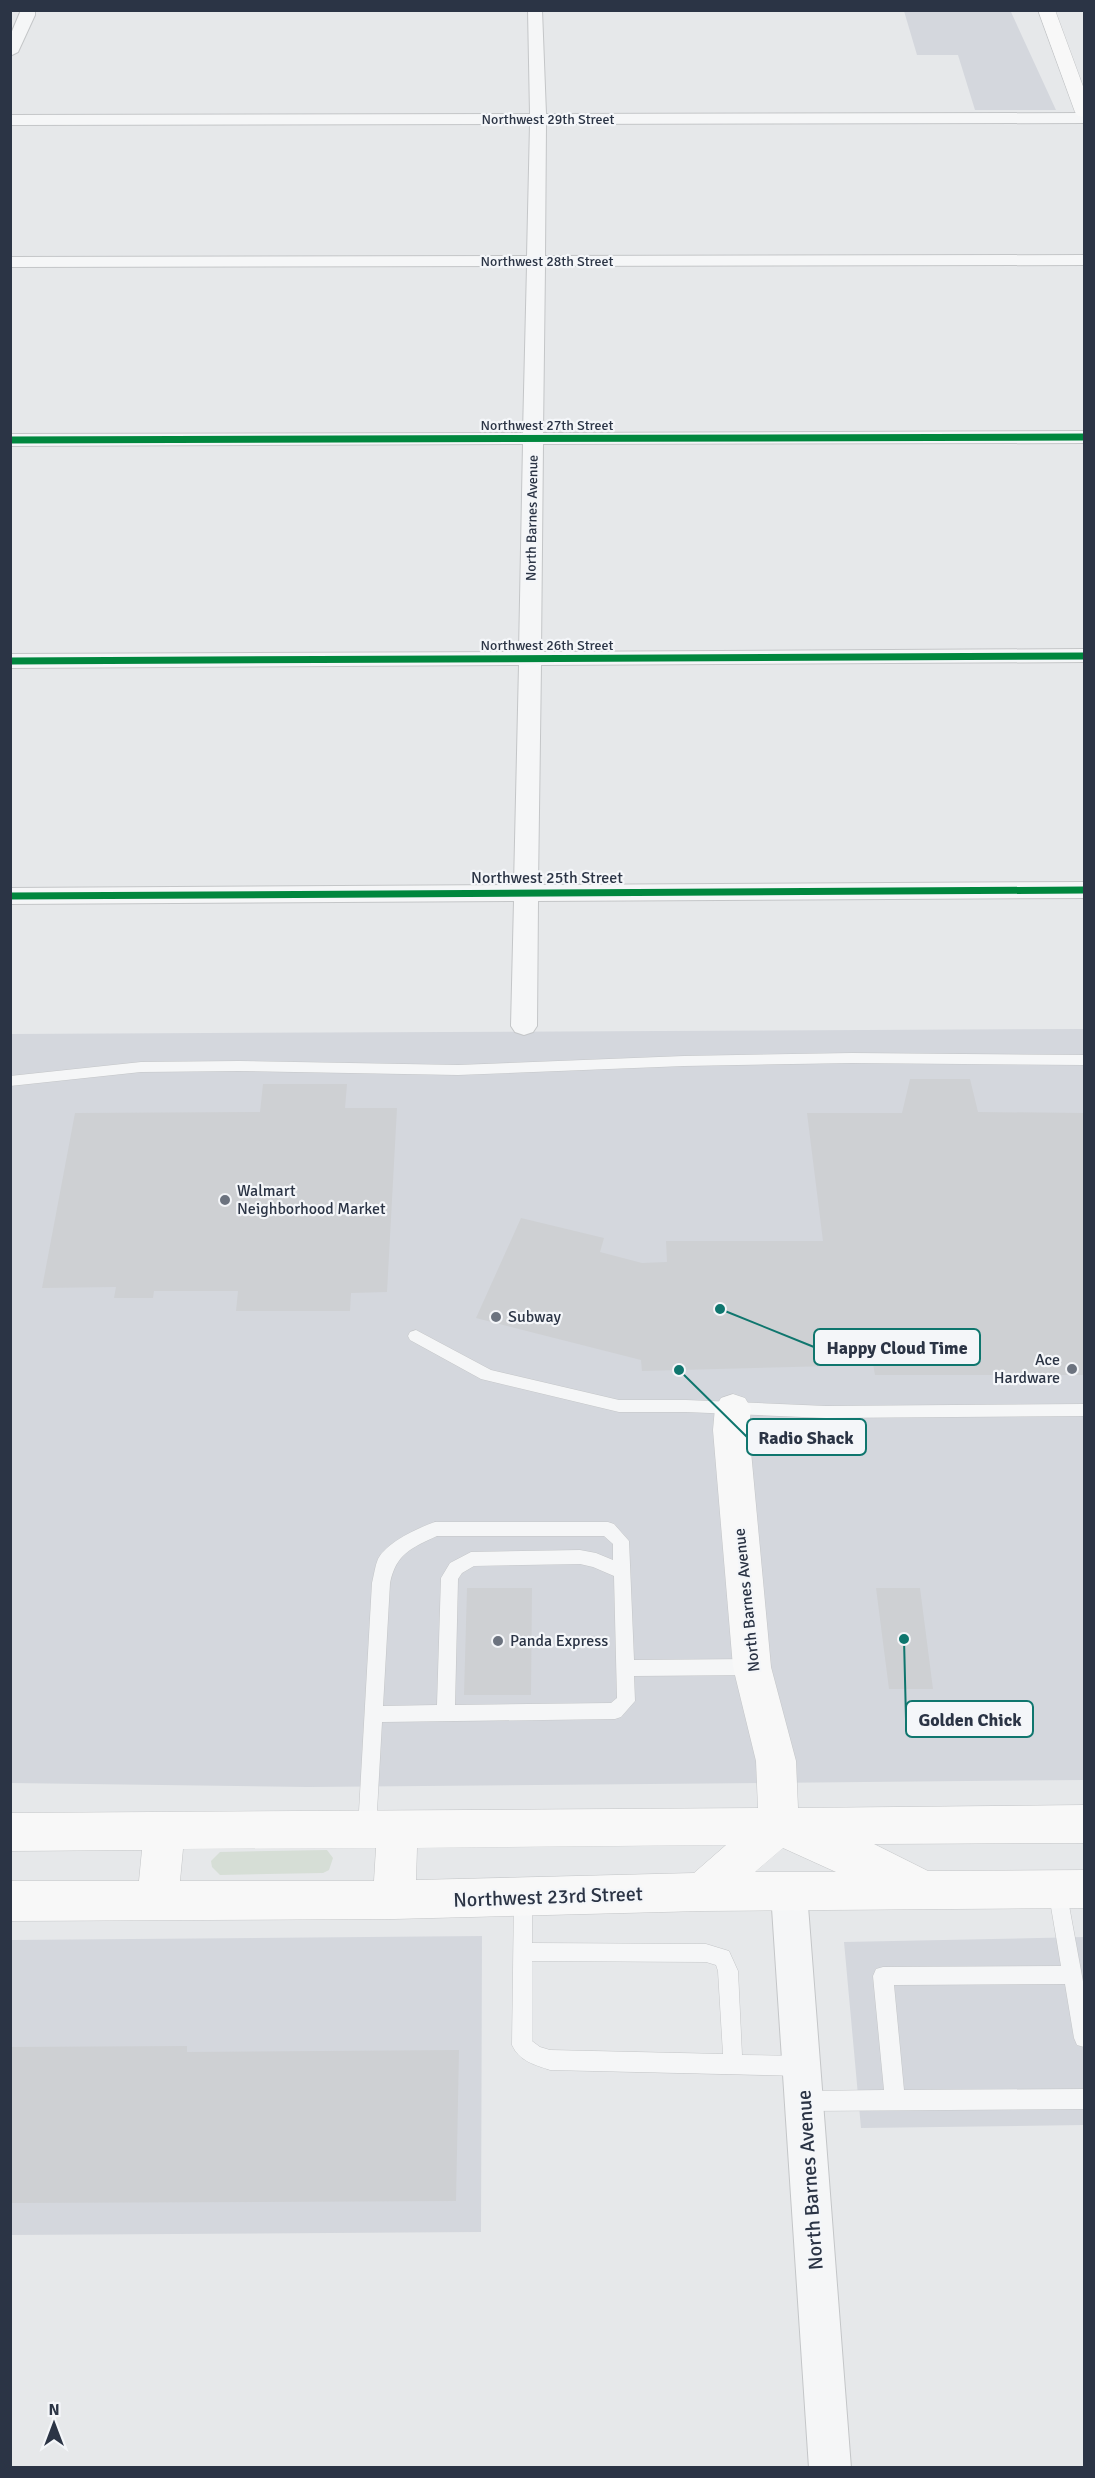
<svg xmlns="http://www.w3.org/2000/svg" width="1095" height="2478" font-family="Signika,sans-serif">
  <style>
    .built { fill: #d4d7dd }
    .green { fill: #d6ded6 }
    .building { fill: #ced0d3 }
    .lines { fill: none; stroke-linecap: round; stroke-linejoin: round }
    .lane-casing { stroke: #c4c6c8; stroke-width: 1 }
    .street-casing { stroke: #c4c6c8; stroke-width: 2 }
    .secondary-casing { stroke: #c4c6c8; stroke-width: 1 }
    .lane { fill: #f5f6f7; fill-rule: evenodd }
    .street { fill: #f5f6f7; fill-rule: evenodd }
    .secondary { fill: #f8f8f8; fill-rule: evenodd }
    .cycleway-casing { stroke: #f4f6f9; stroke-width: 10 }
    .cycleway { stroke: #00873e; stroke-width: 7 }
    .poi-dot { fill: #6c737f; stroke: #f4f6f9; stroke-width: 2 }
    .labels { text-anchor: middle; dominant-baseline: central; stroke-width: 4.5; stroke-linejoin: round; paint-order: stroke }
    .far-street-label { font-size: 14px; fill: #2b3445; stroke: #f4f6f9 }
    .street-label { font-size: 16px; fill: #2b3445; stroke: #f4f6f9 }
    .poi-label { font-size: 16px; fill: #2b3445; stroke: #f4f6f9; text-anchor: start }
    .near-street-label { font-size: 20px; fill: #2b3445; stroke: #f4f6f9 }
    .leader { fill: none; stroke: #0f766e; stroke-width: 2 }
    .callout-dot { fill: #0f766e; stroke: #f4f6f9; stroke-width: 2 }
    .callout { fill: #f4f6f9; stroke: #0f766e; stroke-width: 2 }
    .callout-label { font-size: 18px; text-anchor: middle; font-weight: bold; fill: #2b3445 }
  </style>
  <rect width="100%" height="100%" fill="#e6e8ea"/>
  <!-- built -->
  <path class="built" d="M904,11l107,1 45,98h-81l-17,-55h-41z
    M1084,1029v751l-776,7 -297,-4v-749z
    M482,1936l-1,296 -470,3 -1,-295z
    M1084,1937v188l-223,3 -17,-186z"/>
  <!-- green -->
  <path class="green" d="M327,1850l6,8 -4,12 -6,3 -103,2 -8,-8 -1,-6 9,-9z"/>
  <!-- building -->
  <path class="building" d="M910,1079h60l8,33 106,1v262h-209l-5,-28h-38v19l-190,5 -1,-11 -165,-42 45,-100 83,20 -4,14 42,11 25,-1 -1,-21h157l-16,-128h95z
    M263,1084h84l-2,24h52l-10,184 -36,1 -1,18h-114l2,-20h-84l-1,7h-39l2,-11 -74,1 33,-175 185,-1z
    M467,1588h65l-1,107h-67z
    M876,1588h44l13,101h-44z
    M187,2046v6l272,-2 -3,151 -446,2v-156z"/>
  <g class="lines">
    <defs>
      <path id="lane" d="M852,1053l232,2v10l-232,-2 -168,3 -226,9 -219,-4 -98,1 -131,14v-10l131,-14 98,-1 219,4 226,-9z
        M416,1330l75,40 128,30h67l140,6 258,-2v12l-258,2 -140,-6h-67l-138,-33 -71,-39 -2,-4 2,-4z
        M435,1522h173l6,2 15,17 5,119 118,-1 6,3 3,5 -3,5 -6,3 -118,1 1,25 -14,16 -6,2 -233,3 -6,107 -2,6 -7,2 -7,-2 -2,-6 14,-246c2,-8 3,-17 6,-24 9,-17 40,-31 57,-37zM437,1536h167l9,8v16l-17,-7 -16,-3 -109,2 -21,11 -9,15 -4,127 -54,1 7,-123c6,-29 21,-35 47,-47zM580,1564l13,3 21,9 3,122 -6,5 -156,2 3,-126 4,-6 12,-7z
        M1057,1880l7,3 2,6 18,98v60l-7,-2 -3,-7 -9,-54 -171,1 10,105 180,-1v20l-280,2 -7,-3 -3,-7 3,-7 7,-3 80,-1 -11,-114 3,-7 7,-2 178,-1 -13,-77 2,-6z
        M523,1889l7,3 2,6v45l174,1 23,7 9,20 4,84 59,1 7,3 3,7 -3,7 -7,3 -251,-6c-15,-5 -31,-9 -38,-25l2,-147 2,-6zM532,1961l174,1 10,3 2,6 5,83 -173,-4 -10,-3 -8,-6z"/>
      <path id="street" d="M21,10h14v5l-17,37 -8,4v-20z
        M528,10h14l4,104 538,-1v10l-538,1 -1,132 539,-1v10l-539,1 -2,167 541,-2v12l-541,1 -2,208 543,-3v13l-543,3 -3,220 546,-3v16l-546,3 -1,125 -4,6 -9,3 -9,-3 -4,-6 3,-125 -504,3v-16l504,-3 5,-220 -509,3v-14l509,-2 4,-208 -513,2v-12l513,-1 4,-167 -517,1v-10l517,-1 3,-132 -520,1v-10l520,-1z
        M789,1876l13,5 5,12 44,575h-42l-38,-575 5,-12z"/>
      <path id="secondary" d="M1038,10h17l29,79v28l-6,-1 -3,-4z
        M733,1394l12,4 6,10 -2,22 22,237 25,94 2,47 286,-3v38l-210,1 54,27 156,-1v38l-382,3 -308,8 -384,2v-40h129l3,-31 -132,1v-38l748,-5 -2,-47 -23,-94 -20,-237 2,-22 6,-10zM726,1845l-32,28 -278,7 1,-32zM376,1848l-2,33h-194l3,-32zM783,1848l53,24h-81z"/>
    </defs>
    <!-- lane casing -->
    <use href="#lane" class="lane-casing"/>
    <!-- street casing -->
    <use href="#street" class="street-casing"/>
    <!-- secondary casing -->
    <use href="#secondary" class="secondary-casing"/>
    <!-- lane -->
    <use href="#lane" class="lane"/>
    <!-- street -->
    <use href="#street" class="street"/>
    <!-- secondary -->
    <use href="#secondary" class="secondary"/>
    <defs>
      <path id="cycleway" d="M10,440l1074,-3
        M10,661l1074,-5
        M10,896l1074,-6"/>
    </defs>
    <!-- cycleway casing -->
    <use href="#cycleway" class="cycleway-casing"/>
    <!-- cycleway -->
    <use href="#cycleway" class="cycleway"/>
  </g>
  <!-- markers -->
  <g class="poi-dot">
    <circle cx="225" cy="1200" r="6"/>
    <circle cx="496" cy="1317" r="6"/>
    <circle cx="1072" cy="1369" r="6"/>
    <circle cx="498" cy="1641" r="6"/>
  </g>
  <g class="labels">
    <!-- far-street labels -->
    <g class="far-street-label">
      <text x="548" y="119">Northwest 29th Street</text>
      <text x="547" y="261">Northwest 28th Street</text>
      <text x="547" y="425">Northwest 27th Street</text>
      <text transform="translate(532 518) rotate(-89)">North Barnes Avenue</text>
      <text x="547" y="645">Northwest 26th Street</text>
    </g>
    <!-- street labels -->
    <g class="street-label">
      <text x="547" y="878">Northwest 25th Street</text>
      <text transform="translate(747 1600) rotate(-96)">North Barnes Avenue</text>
    </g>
    <!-- poi labels -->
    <g class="poi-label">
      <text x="237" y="1191">Walmart<tspan x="237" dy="18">Neighborhood Market</tspan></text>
      <text x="508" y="1317">Subway</text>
      <text x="1060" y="1360" text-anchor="end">Ace<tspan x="1060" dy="18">Hardware</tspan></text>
      <text x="510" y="1641">Panda Express</text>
    </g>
    <!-- near-street labels -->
    <g class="near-street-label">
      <text transform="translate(548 1897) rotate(-2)">Northwest 23rd Street</text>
      <text transform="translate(810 2180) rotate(-94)">North Barnes Avenue</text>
    </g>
  </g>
  <!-- callouts -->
  <path class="leader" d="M720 1309L814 1347M679 1370L747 1437M904 1639L906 1719"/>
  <g class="callout-dot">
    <circle cx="720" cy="1309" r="6"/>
    <circle cx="679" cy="1370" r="6"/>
    <circle cx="904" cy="1639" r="6"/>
  </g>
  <g class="callout">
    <rect x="814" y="1329" width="166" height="36" rx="6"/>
    <rect x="747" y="1419" width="119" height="36" rx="6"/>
    <rect x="906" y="1701" width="127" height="36" rx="6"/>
  </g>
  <g class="callout-label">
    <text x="897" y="1354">Happy Cloud Time</text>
    <text x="806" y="1444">Radio Shack</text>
    <text x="970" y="1726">Golden Chick</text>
  </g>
  <!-- border -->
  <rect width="1095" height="2478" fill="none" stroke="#2b3445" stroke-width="24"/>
  <!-- north arrow -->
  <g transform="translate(54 2424)" stroke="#f4f6f9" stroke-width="4.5" paint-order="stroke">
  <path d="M0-4.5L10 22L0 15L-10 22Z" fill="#2b3445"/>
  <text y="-9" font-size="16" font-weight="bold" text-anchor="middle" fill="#2b3445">N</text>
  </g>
</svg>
